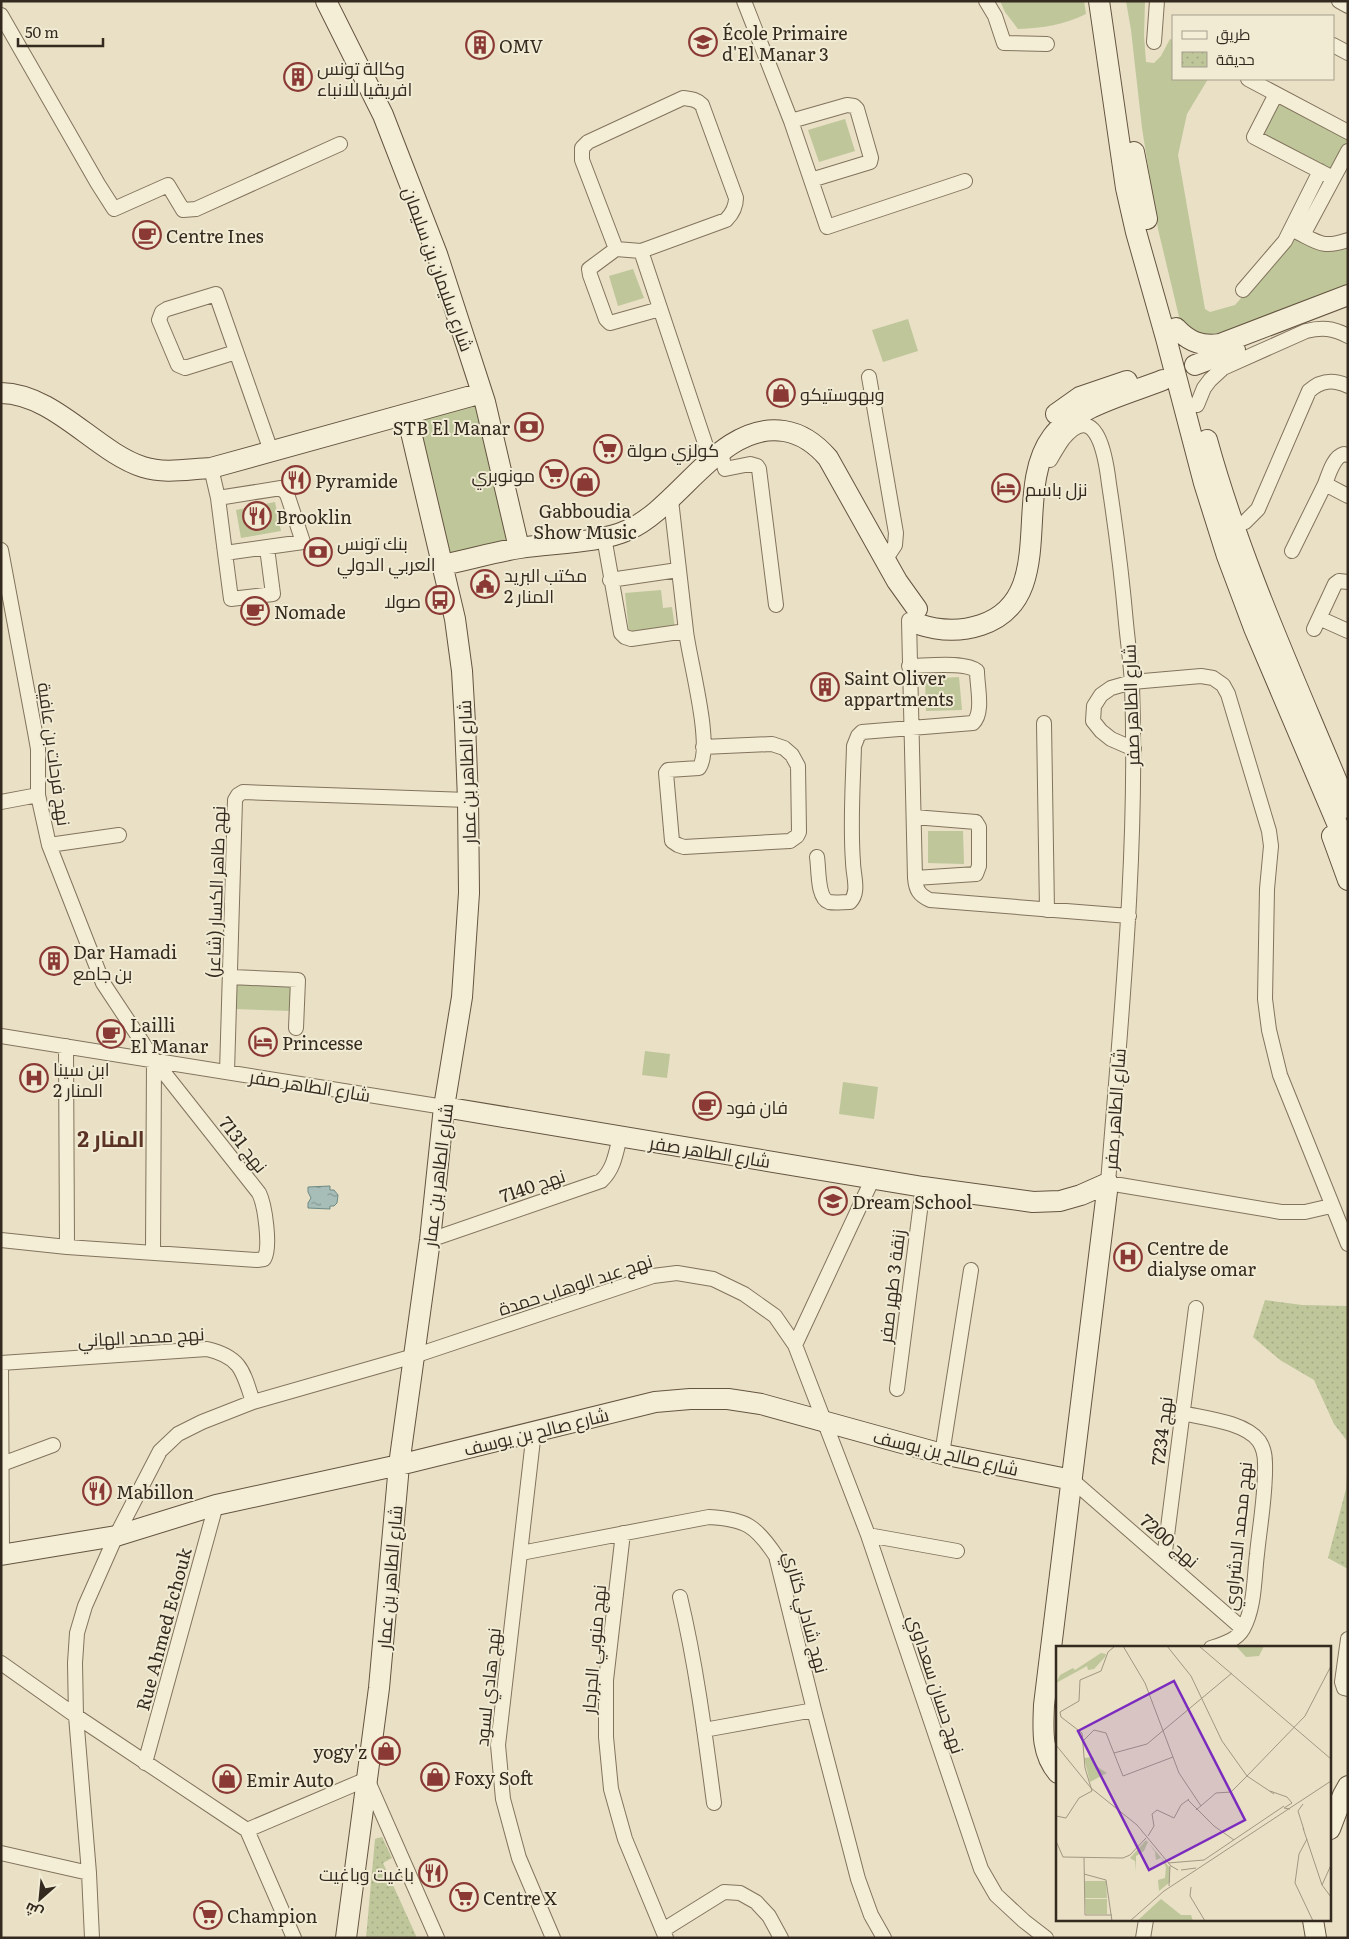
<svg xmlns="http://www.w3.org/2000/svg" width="1349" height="1939" font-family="Literata,Cairo,serif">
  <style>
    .grass { fill: #bec69a }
    .park { fill: url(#park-dots) }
    .water { fill: url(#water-ripples); stroke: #6e8a85 }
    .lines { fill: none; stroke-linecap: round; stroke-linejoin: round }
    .street-casing { stroke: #82735d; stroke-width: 16 }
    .secondary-casing { stroke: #645440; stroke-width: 22 }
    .street { stroke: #f5eed7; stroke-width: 14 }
    .secondary { stroke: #f5eed7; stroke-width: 20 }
    .labels { text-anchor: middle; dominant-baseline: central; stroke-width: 4; stroke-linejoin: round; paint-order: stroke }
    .poi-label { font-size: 18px; fill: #342a1f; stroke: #f1ebd4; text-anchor: start }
    .street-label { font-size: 18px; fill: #342a1f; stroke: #f1ebd4 }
    .district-label { font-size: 22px; font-weight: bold; fill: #5b3324; stroke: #f1ebd4 }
    .inset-road { fill: none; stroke: #a19783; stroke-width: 1 }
    .view { fill: #7b2cbf; fill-opacity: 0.15; stroke: #7b2cbf; stroke-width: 2.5 }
    .inset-edge { fill: none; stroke: #342a1f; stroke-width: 2.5 }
  </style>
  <defs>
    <pattern id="park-dots" width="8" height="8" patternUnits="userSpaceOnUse" patternTransform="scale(1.25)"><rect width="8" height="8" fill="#bec69a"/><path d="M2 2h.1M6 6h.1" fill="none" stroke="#a4aa84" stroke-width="1.8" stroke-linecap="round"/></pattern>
    <pattern id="water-ripples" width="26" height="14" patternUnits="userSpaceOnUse" patternTransform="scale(1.25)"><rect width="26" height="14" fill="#a6bdb8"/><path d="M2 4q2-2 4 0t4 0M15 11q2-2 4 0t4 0" fill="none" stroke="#889a95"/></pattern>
  </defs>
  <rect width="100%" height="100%" fill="#e9e0c5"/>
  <!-- grass -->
  <path class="grass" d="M1000,1h84l2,13c-22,11 -43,14 -68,15l-13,-17z
    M1126,1h19l-1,35 2,26 8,1 7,-7 9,-17 3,1v39h35l-21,35 -9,41 27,154 5,3 25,-7 61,-70 52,8v45l-136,53 -31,-16 -23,-96 -16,-101 -11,-98z
    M1279,103l69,36 -17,31 -68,-36z
    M845,119l10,32 -36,11 -11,-32z
    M633,269l11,29 -26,8 -9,-30z
    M908,319l10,32 -35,11 -11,-32z
    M476,404l33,136 -59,14 -33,-133z
    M275,502l6,29 -40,7 -5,-28z
    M661,590l2,18 9,-1 3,21 -46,5 -4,-40z
    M959,677l3,33 -36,1 -1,-32z
    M928,831h35l1,33 -36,-1z
    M236,984l55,3 -1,24 -55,-2z
    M645,1051l25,3 -3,24 -25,-3z
    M843,1082l35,5 -4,32 -35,-5z"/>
  <!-- park -->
  <path class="park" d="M1265,1300l37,5 46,1v136l-14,-18 -20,-44 -34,-20 -27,-23z
    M1348,1462v107l-20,-11 18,-69z
    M382,1837l10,21 -9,5 34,75h-51l9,-99z"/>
  <!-- water -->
  <path class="water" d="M330,1186v4h4l4,5 -1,8 -3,3h-4v3l-22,-1v-5l3,-5 -3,-6v-5z"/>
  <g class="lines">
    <defs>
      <path id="street" d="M744,1l47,120 36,106 138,-46
        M986,1l9,15 9,27 43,1
        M1339,1l9,5
        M1,15l97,169 16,25 54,-24 15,25 13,-1 144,-65
        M1154,42l3,-41
        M1333,45l15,8
        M1248,79l100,53
        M1276,94l-22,43 79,41
        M791,121l56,-16 7,1 3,3 14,49 -1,4 -59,18
        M1295,231c23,11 27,18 53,9
        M1303,235l45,-84
        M616,249l-34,-89v-12l6,-6 95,-44c8,1 13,1 19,7l34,93c0,8 -4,16 -10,22l-85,31 -25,-2 -27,20 1,6 16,44 4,4 50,-14
        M641,251l70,210
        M1243,290l42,-49 35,-70
        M236,352l-51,16 -7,-3 -19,-45 3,-8 5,-3 49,-15 55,157
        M869,377l27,156 -1,12 -10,15
        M1197,405l7,-17 6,-8 13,-12 83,-37c16,-4 27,-3 42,5
        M721,453l4,16 25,-5 7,2 2,3 17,136
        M1050,460c4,-7 8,-14 13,-21 34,-41 43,20 46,45 7,46 13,93 17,139 2,21 5,41 6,62 6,166 -11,332 -24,498l173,29h24l26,-6
        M211,468l7,30 7,55 78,-11 -16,-48 -6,-6 -63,10
        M1325,484c4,-10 8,-27 19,-30l4,1
        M1233,526l12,-4 13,-13 51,-118c12,-11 24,-12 39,-5
        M604,537l17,96 4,4 6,2 55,-8 -15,-131
        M1,550l34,182 3,17v46l11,50 54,138 51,77 105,133c6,12 12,55 5,66l-7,1 -190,-13 -66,-7
        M1292,551l33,-67 23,12
        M225,553l6,46 42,-5 -6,-46
        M610,580l68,-10
        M1319,618l29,13
        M909,620l6,258c1,12 4,17 15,22l199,16
        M1314,629l21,-45 4,-3 9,1
        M686,631c3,28 28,116 13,137l-31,2 -2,3 6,68 6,4 6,2 106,-6 7,-5 2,-4 -1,-66 -6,-11 -8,-7 -12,-4 -69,3
        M1044,723l3,187
        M1134,749l-23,-10 -10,-8 -8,-10 1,-15 7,-11 10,-7 21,-6 69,-6 12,2 10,7 5,9 41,137 2,15 -4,43 -2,110 4,31 11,45 68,169
        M1,802l37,-7
        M914,817l62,5 3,5v39l-3,8 -61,4
        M49,845l70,-10
        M817,857c2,12 0,41 12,45 6,1 14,0 21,0 10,-10 3,-27 3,-40 -3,-39 0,-78 1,-116l4,-10 4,-4 111,-9c11,-10 4,-37 4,-52 -11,-10 -52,-5 -68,-5
        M231,977l67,3 -2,48
        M1,1036l443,71
        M66,1046l1,201
        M227,1072l8,-272 3,-5 5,-3 225,8
        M430,1240l171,-59c13,-12 15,-28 19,-45
        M153,1252l1,-192
        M795,1345l78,-167
        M1,1363l206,-14c34,8 36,22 46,53
        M1,1363l1,191
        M897,1389l26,-202
        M1182,1413c22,5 63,9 77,28 4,6 6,15 6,22 1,30 -5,61 -8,91 -3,24 -2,53 -14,75 -6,11 -20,15 -32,19
        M534,1431l-36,314 5,54 16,59 34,80
        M942,1454l29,-184
        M2,1464l51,-19
        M1072,1480l171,149
        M623,1533l-17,147v57l5,52 14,50 41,99
        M868,1535l89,16
        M521,1553l188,-36c37,2 47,9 67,39l38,154 44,169 13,36 13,23
        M1164,1559l32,-251
        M680,1597c16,67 25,137 34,206
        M1348,1639l-6,43 2,6 4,1
        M1,1663l75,53 171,114 47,108
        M704,1730l110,-20
        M145,1763l71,-258
        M247,1830l120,-51 70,159
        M1,1853l88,20
        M663,1930l61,-38 16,1 16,9 13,14 12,22
        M92,1938l-3,-65 -13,-157 -1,-53 2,-30 8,-27 31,-70 44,-85 18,-17 24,-12 51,-20 161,-46 239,-80 24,-3 36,6 31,15 31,22 20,29 73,190 113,334 15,26 28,26 22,17
        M1143,1938l3,-18"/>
      <path id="secondary" d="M326,1l57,114 54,139 48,148 34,146
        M1099,1l27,187 10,44 30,106 38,145 23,73 27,72 94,221
        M1134,152l13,67
        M1176,328c12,13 25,19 44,16l128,-49
        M1195,365l40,-15
        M1,393c54,1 95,59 142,74 22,7 45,2 68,1l271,-75
        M1056,414l24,-17 47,-16
        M1207,440c35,127 91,246 141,368
        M442,565c26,-5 52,-13 78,-17 31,-5 81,-5 108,-18 52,-23 93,-109 156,-99 19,3 32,13 44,27l69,123 20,28
        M918,624c21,7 42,8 63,1 79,-26 30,-133 71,-188 22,-30 76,-43 111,-57
        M1332,836l16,44
        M444,1107l479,80 110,15 27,-1 21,-6 27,-12
        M1,1555l115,-19 100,-31 183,-40 256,-63 35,-3h38l33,5 181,50 130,26
        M1058,1773c-17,-20 -15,-43 -14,-68l64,-522
        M1330,1829l13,-34 5,-9
        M1313,1920l3,18
        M346,1938l33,-250 20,-223 31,-225 14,-133 18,-110 7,-104 -1,-93 -3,-77 -3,-52 -7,-52 -48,-204"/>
    </defs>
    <!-- street casing -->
    <use href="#street" class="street-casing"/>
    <!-- secondary casing -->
    <use href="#secondary" class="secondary-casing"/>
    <!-- street -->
    <use href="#street" class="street"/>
    <!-- secondary -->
    <use href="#secondary" class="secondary"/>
  </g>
  <!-- icons -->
  <defs>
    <symbol id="school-ring" viewBox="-11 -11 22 22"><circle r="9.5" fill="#f1ebd4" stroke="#8a3934" stroke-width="1.5"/><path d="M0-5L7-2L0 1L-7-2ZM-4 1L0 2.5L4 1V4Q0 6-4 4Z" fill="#8a3934"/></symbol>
    <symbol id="building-ring" viewBox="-11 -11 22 22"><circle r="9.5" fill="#f1ebd4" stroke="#8a3934" stroke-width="1.5"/><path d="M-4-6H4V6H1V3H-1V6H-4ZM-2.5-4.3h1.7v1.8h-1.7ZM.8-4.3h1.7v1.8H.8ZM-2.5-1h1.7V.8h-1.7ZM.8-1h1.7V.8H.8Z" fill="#8a3934"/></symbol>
    <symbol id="cafe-ring" viewBox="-11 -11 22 22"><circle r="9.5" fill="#f1ebd4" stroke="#8a3934" stroke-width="1.5"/><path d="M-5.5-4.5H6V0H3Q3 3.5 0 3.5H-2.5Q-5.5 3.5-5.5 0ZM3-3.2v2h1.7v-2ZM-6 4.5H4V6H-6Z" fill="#8a3934"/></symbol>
    <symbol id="shop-ring" viewBox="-11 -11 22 22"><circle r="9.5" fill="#f1ebd4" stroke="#8a3934" stroke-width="1.5"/><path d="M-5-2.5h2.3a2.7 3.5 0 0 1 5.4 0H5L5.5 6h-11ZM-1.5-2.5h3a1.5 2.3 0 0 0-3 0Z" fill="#8a3934"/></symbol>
    <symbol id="bank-ring" viewBox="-11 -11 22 22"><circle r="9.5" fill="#f1ebd4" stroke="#8a3934" stroke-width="1.5"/><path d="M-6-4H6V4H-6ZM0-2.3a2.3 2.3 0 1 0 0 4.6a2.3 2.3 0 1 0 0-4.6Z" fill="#8a3934"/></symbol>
    <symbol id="supermarket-ring" viewBox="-11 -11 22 22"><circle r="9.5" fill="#f1ebd4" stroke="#8a3934" stroke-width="1.5"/><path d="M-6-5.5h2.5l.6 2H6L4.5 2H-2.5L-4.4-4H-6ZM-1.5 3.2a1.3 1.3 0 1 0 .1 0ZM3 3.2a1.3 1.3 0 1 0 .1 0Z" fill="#8a3934"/></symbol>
    <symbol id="restaurant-ring" viewBox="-11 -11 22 22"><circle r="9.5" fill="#f1ebd4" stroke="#8a3934" stroke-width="1.5"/><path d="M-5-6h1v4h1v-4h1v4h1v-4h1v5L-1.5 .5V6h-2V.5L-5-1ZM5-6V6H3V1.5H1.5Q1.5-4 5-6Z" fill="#8a3934"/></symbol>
    <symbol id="hotel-ring" viewBox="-11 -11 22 22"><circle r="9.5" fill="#f1ebd4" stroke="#8a3934" stroke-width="1.5"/><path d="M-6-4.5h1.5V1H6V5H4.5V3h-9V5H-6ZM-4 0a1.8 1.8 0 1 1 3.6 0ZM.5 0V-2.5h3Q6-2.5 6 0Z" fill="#8a3934"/></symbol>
    <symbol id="civic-ring" viewBox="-11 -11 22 22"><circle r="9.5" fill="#f1ebd4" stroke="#8a3934" stroke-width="1.5"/><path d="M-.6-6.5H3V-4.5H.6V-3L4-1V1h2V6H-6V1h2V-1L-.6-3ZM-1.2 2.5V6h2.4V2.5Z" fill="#8a3934"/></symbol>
    <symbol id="bus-ring" viewBox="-11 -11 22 22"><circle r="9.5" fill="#f1ebd4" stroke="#8a3934" stroke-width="1.5"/><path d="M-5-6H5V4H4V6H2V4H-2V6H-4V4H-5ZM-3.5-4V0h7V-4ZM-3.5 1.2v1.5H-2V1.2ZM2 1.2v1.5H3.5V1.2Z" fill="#8a3934"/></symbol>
    <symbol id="hospital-ring" viewBox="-11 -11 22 22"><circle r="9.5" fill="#f1ebd4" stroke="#8a3934" stroke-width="1.5"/><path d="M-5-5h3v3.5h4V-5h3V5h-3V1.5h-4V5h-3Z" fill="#8a3934"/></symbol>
  </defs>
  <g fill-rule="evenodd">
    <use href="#school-ring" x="687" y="26" width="32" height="32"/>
    <use href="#building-ring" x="464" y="29" width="32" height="32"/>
    <use href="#building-ring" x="282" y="61" width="32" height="32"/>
    <use href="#cafe-ring" x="131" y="219" width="32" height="32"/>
    <use href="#shop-ring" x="765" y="377" width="32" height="32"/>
    <use href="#bank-ring" x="513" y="411" width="32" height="32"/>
    <use href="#supermarket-ring" x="592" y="433" width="32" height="32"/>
    <use href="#supermarket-ring" x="538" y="458" width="32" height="32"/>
    <use href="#restaurant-ring" x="280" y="464" width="32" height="32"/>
    <use href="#shop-ring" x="569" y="466" width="32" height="32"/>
    <use href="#hotel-ring" x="990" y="472" width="32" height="32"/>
    <use href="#restaurant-ring" x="241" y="500" width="32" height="32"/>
    <use href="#bank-ring" x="302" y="536" width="32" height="32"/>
    <use href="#civic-ring" x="469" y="568" width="32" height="32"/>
    <use href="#bus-ring" x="424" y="584" width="32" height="32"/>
    <use href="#cafe-ring" x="239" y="595" width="32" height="32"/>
    <use href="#building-ring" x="809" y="671" width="32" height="32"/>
    <use href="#building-ring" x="38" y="945" width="32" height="32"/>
    <use href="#cafe-ring" x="95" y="1018" width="32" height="32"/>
    <use href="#hotel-ring" x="247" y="1026" width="32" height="32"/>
    <use href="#hospital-ring" x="18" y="1062" width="32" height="32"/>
    <use href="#cafe-ring" x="691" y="1090" width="32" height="32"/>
    <use href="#school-ring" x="817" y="1185" width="32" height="32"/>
    <use href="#hospital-ring" x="1112" y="1241" width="32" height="32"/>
    <use href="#restaurant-ring" x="81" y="1475" width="32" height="32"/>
    <use href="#shop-ring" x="370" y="1735" width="32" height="32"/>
    <use href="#shop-ring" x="419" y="1761" width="32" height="32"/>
    <use href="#shop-ring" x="211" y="1763" width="32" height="32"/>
    <use href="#restaurant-ring" x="417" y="1857" width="32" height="32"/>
    <use href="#supermarket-ring" x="448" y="1881" width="32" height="32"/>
    <use href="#supermarket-ring" x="192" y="1899" width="32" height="32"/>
  </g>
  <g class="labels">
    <!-- poi labels -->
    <g class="poi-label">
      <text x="722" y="32">École Primaire<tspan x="722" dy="21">d'El Manar 3</tspan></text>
      <text x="499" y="45">OMV</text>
      <text x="317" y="67">وكالة تونس<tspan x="317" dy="21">افريقيا للانباء</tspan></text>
      <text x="166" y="235">Centre Ines</text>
      <text x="800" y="393">وبهوستيكو</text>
      <text x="510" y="427" text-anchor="end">STB El Manar</text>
      <text x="627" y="449">كولزي صولة</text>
      <text x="535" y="474" text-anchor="end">مونوبري</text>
      <text x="315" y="480">Pyramide</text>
      <text x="1025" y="488">نزل باسم</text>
      <text x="585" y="510" text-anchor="middle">Gabboudia<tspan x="585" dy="21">Show Music</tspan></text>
      <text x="276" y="516">Brooklin</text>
      <text x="337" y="542">بنك تونس<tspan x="337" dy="21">العربي الدولي</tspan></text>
      <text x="504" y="574">مكتب البريد<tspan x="504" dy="21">المنار 2</tspan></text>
      <text x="421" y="600" text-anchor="end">صولا</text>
      <text x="274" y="611">Nomade</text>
      <text x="844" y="677">Saint Oliver<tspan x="844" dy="21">appartments</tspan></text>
      <text x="73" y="951">Dar Hamadi<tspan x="73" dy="21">بن جامع</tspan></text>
      <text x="130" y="1024">Lailli<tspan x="130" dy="21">El Manar</tspan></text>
      <text x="282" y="1042">Princesse</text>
      <text x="53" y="1068">ابن سينا<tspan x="53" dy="21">المنار 2</tspan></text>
      <text x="726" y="1106">فان فود</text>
      <text x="852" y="1201">Dream School</text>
      <text x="1147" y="1247">Centre de<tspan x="1147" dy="21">dialyse omar</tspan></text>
      <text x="116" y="1491">Mabillon</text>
      <text x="367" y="1751" text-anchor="end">yogy'z</text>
      <text x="454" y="1777">Foxy Soft</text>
      <text x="246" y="1779">Emir Auto</text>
      <text x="414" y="1873" text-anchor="end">باغيت وباغيت</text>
      <text x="483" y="1897">Centre X</text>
      <text x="227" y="1915">Champion</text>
    </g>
    <!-- street labels -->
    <g class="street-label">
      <text transform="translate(439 269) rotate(70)">شارع سليمان بن سليمان</text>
      <text transform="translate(1130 705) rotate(-92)">شارع الطاهر صفر</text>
      <text transform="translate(55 754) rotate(82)">نهج فرحات بن عافية</text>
      <text transform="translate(466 772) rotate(-92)">شارع الطاهر بن عمار</text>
      <text transform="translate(215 892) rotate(-88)">نهج طاهر الكسار (شاعر)</text>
      <text transform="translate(310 1085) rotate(9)">شارع الطاهر صفر</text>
      <text transform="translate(1114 1109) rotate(-86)">شارع الطاهر صفر</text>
      <text transform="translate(244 1144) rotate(52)">نهج 7131</text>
      <text transform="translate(710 1151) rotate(9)">شارع الطاهر صفر</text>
      <text transform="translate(437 1175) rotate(-83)">شارع الطاهر بن عمار</text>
      <text transform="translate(532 1185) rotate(-19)">نهج 7140</text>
      <text transform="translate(575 1284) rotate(-18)">نهج عبد الوهاب حمدة</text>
      <text transform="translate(891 1286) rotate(-83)">زنقة 3 طهر صفر</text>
      <text transform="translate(141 1336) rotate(-3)">نهج محمد الهاني</text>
      <text transform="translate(536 1431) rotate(-14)">شارع صالح بن يوسف</text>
      <text transform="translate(1161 1431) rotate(-83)">نهج 7234</text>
      <text transform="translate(946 1452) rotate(13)">شارع صالح بن يوسف</text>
      <text transform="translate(1237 1536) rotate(-84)">نهج محمد الدشراوي</text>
      <text transform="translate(1170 1540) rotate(41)">نهج 7200</text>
      <text transform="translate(389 1577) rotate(-85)">شارع الطاهر بن عمار</text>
      <text transform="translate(807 1612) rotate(75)">نهج شادلي كتاري</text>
      <text transform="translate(163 1629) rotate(-75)">Rue Ahmed Echouk</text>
      <text transform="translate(593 1649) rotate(-85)">نهج منوبي الجرجار</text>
      <text transform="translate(937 1684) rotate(72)">نهج حسان سعداوي</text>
      <text transform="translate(487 1687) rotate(-84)">نهج هادي لسود</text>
    </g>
    <!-- district labels -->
    <g class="district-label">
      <text x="111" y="1137">المنار 2</text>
    </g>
  </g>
  <!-- overview -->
  <g transform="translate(1056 1646)">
    <rect width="275" height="275" fill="#e9e0c5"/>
    <path d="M180,0h28l-5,10 -13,1zM45,7l5,1 -1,3 -11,12 -6,1 -1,-4 -31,17 4,-8 13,-7 2,2zM90,194l24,28v14l-11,9 -1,-11 7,-2 1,-11 -5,-9 -5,2 -1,-8 -7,-10 -4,9 -8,5v15l-1,-10 -5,-3zM29,235h21l1,17h-22zM29,253h22v15h-21z" fill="#bec69a"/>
    <path d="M105,253l20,16h10l2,6h-56z" fill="#bec69a"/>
    <path d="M37,111l3,9 11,7 -17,9 -6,-24z" fill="#bec69a"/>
    <path class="inset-road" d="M67,0l22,37 34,90 22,33M111,0l24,30 31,65 25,35 -16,16 -15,1 -20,17M143,0l132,113M27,95l11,-11 12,3 17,43 50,-19M0,99l35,43 46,37 34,41 7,4M58,107l33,-9 85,-71M36,145l-7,-23 -3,-35 -21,-16 -1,-5 19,-11 1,-21 21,-9 7,-19 7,-6M214,145l17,6 5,6 -8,5 6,1M218,148l-27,-18 58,-60 26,-50M132,154l26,26 20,14M247,158l-5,7 6,19M101,164l17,8 7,-13 8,-6M0,170l10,2 13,-20 13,-7M247,182l19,57 9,12M92,190l6,-10 -2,-12 5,-4M251,193l-8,15 -4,29 18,38M0,195l7,16 60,1 7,-3 16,-17M28,212l1,57h27M112,217l36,-3 80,-54M125,224l15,-2M28,228l22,6 6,41M266,239l9,-20M113,240l1,-20M135,241l-1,9 15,25M74,275l34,-30 167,-110"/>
    <path class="view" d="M118,35l71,139 -96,50 -71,-139z"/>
    <rect width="275" height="275" class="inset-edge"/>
  </g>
  <!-- border -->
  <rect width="1349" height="1939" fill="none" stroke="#342a1f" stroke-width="5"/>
  <!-- legend -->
  <rect x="1172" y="15" width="162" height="65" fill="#f1ebd4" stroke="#a59e8c"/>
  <rect x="1182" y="31" width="25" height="8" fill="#f5eed7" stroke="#a59e8c"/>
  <text x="1216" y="40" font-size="15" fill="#342a1f">طريق</text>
  <rect x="1182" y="52" width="25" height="15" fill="url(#park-dots)" stroke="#a59e8c"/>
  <text x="1216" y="65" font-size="15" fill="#342a1f">حديقة</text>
  <!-- north arrow -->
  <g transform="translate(40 1899) rotate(207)" stroke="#f1ebd4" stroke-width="4" paint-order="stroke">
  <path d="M0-4L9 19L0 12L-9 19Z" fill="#342a1f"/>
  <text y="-8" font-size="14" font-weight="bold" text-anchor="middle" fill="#342a1f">ش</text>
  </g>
  <!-- scale -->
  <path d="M18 38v8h85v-8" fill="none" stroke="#342a1f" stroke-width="2.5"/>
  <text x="25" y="38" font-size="15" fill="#342a1f" stroke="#f1ebd4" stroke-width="4" paint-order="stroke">50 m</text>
</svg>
